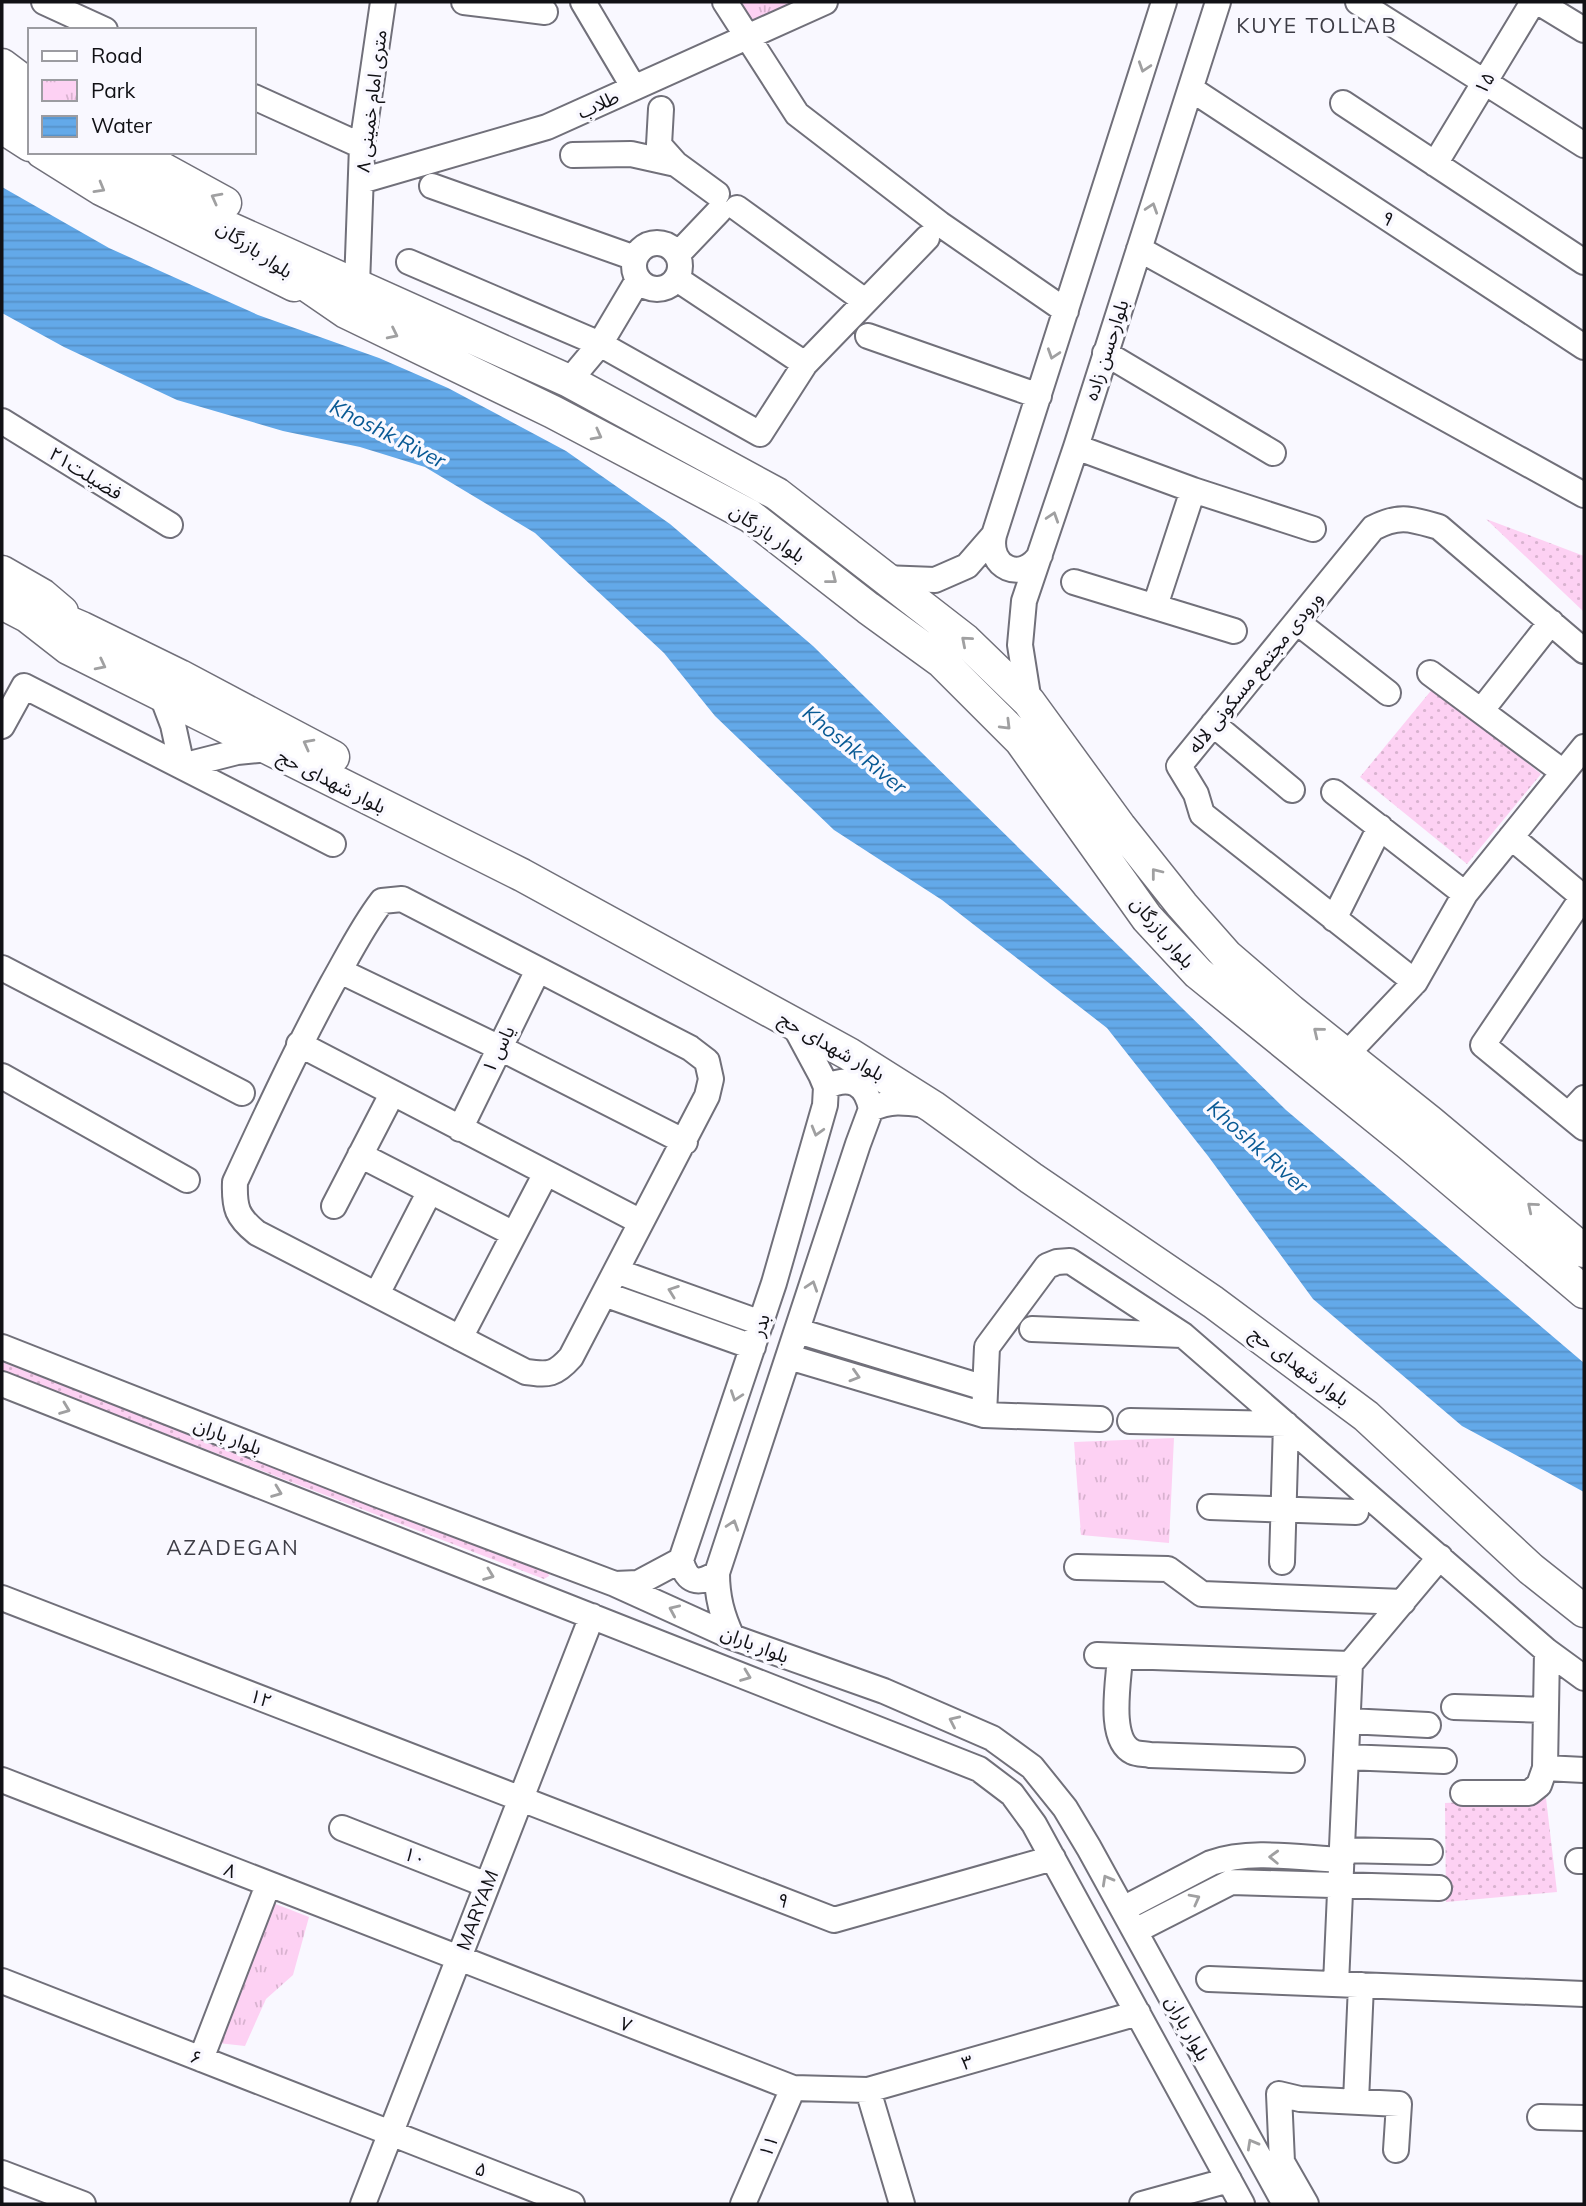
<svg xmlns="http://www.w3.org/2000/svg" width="1586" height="2206" font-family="Mulish,'Noto Sans Arabic',sans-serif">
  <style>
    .grass { fill: url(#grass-dots) }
    .park { fill: url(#park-tufts) }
    .water { fill: url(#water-rules) }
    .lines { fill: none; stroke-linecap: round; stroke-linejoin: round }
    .minor-casing { stroke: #71707a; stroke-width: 28 }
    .major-casing { stroke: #71707a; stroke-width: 35 }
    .minor { stroke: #fff; stroke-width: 24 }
    .major { stroke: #fff; stroke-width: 32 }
    .oneway { stroke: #a0a0a1 }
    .labels { text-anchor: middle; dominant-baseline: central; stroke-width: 7; stroke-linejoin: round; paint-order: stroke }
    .street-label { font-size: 19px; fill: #111115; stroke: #f9f8ff }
    .neighbourhood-label { font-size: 21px; letter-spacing: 2px; fill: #3e3d46; stroke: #f9f8ff }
    .water-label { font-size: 21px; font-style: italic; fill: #085994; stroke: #f9f8ff }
  </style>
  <defs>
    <pattern id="grass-dots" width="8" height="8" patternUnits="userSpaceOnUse" patternTransform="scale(1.75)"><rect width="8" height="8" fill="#fdd1f3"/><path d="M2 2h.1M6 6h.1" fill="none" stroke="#d8b2cf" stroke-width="1.8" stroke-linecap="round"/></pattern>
    <pattern id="park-tufts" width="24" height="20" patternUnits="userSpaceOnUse" patternTransform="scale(1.75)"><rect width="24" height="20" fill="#fdd1f3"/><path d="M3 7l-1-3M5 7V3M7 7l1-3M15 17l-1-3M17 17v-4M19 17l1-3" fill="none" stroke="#d8b2cf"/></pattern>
    <pattern id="water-rules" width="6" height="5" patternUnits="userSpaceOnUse" patternTransform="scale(1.75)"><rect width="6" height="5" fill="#63a9e9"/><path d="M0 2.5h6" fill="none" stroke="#5590c7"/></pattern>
  </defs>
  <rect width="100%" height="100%" fill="#f9f8ff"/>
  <!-- grass -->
  <path class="grass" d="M1486,519l98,37v56z
    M1434,687l107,87 -74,90 -107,-87z
    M2,1362l546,210 1,4 -5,3 -542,-208z
    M1546,1798l11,94 -111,10 -1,-99z"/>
  <!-- park -->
  <path class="park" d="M740,2h54l-43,19z
    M1174,1438l-5,105 -88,-8 -7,-93z
    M273,1903l36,14 -16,58 -27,24 -21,47 -27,-3z"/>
  <!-- water -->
  <path class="water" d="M2,187l107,61 149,67 121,43 69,30 118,63 104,73 143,122 473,464 298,253v129l-122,-66 -149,-127 -105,-143 -101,-128 -165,-128 -108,-70 -119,-114 -51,-63 -129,-120 -110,-66 -65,-20 -77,-16 -106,-31 -113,-53 -62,-34z"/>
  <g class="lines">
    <defs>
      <path id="minor" d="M44,2l61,28
        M464,2l81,10
        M583,2l51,86
        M725,2l72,112 143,110 126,87
        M1358,2l226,143
        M1538,2l46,28
        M1191,89l393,258
        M254,97l108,49
        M1343,103l241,159
        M661,109l-2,36 17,19
        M573,155l58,-1 45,10 41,30
        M1435,164l98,-162
        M361,181l186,-54 278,-125
        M432,186l203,72
        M737,208l128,93
        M634 266a23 23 0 1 1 46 0a23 23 0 1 1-46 0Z
        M1139,249l445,246
        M678,254l41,-43
        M409,262l191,82 160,90 45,-70 122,-126
        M677,279l128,85
        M357,285l5,-139 21,-144
        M868,336l171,60
        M1105,353l168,100
        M569,381l31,-37 38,-64
        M2,421l168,104
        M1076,447l117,43 120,39
        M994,535c-7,33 28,48 46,20
        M883,578l52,2 32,-14 27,-31 170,-533
        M1074,582l160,49
        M1155,606l38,-116
        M1297,622l91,71
        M1430,673l133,99
        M162,696l11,29 9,41 55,-14 32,-3
        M1029,702l-9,-57 4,-44 52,-154 142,-445
        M1481,711l70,-89
        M1213,724l79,66
        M2,726l22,-40 309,158
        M1334,792l131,102
        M1511,837l73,61
        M1584,895l-101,150 101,83
        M402,899l288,149 17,13 4,18 -4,17 -136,261c-16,18 -22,18 -45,15l-269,-139c-20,-16 -23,-25 -22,-51 31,-67 62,-134 97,-198 16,-28 30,-57 50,-83z
        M1334,919l46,-92
        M2,968l240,125
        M340,971l158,76 187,95
        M1415,982l-213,-168 -6,-20 -17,-28 194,-238c27,-14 38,-9 66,-1l145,124
        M299,1044l342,178
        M1346,1055l69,-73 50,-88 119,-147
        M2,1076l185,104
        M826,1087c24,-12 40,-4 45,22
        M1569,1114l15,-16
        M460,1129l78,-159
        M360,1155l154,79
        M334,1206l58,-112
        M616,1271l145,52
        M377,1294l53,-103
        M604,1294l149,53
        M1032,1329l150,6
        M798,1331l187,57
        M460,1338l86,-165
        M2,1347l374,147 239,90 117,53 152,54 108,47 40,29 33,41 24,40 196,356
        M789,1357l195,58
        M2,1384l977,385 33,25 22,30 208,380
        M1100,1419l-116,-4 3,-68 60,-81 10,-4 13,-1 113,74 364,316 37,27
        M1130,1421l156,3 -4,138
        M1210,1507l146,5
        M681,1560c5,22 17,26 36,13
        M1077,1567l91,2 34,25 201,8
        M615,1584l23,-1 43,-23 93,-277 51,-178 1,-18 -5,-12 -28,-52
        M2,1598l832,322 219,-62
        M732,1637c-10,-22 -15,-40 -15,-64l141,-429 13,-35c19,-9 33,-7 54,-4
        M1097,1655l253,9
        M1120,1656c-1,24 -13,84 13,96 4,2 12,2 17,3l142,5
        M1454,1707l92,3
        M1348,1721l80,4
        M1346,1757l98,4
        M1545,1768l39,2
        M2,1780l791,308 75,2 270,-77
        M1463,1793h66l10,-8 6,-17 2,-117
        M342,1828l145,57
        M1342,1850l88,2
        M1578,1861h6
        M1123,1909l88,-46c40,-14 89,-5 131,-3
        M1135,1931l96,-49 208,6
        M1209,1979l375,15
        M2,1981l570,223
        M1336,1984l14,-320 90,-107
        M201,2059l67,-174
        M868,2090l34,114
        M1356,2101l5,-116
        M1540,2117l44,1
        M2,2173l81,31
        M363,2204l229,-588
        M743,2204l50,-116
        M1142,2204l87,-24
        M1306,2204l-24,-42 -3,-68 21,5 99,5 -3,46"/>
      <path id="major" d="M2,65l28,21
        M2,94l28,18
        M2,127l28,18
        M42,152l59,37 193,96
        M91,152l39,26 81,42 358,161 208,113 188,146 64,62 91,125 62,78 45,51 64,55 139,111 154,129
        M132,152l93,51
        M279,266l67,46 207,100 197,104 118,92 73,53 80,80 126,177 51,55 211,171 175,148
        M2,572l40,23 20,17
        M2,603l25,13 41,32 454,227 327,179 84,53 98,71 182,124 153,114 165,153 53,42
        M35,608l47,20 98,48 153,81"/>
    </defs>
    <!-- minor casing -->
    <use href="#minor" class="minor-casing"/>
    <!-- major casing -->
    <use href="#major" class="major-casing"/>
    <!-- minor -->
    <use href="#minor" class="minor"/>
    <!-- major -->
    <use href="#major" class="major"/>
  </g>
  <!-- one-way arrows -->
  <defs><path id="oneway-chevron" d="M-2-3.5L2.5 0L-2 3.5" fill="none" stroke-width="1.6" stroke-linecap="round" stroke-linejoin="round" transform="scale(1.75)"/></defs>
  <g class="oneway">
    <use href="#oneway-chevron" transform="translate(1144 67) rotate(108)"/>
    <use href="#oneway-chevron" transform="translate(100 188) rotate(30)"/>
    <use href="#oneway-chevron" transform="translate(216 198) rotate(-152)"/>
    <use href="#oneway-chevron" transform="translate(1152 208) rotate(-72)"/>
    <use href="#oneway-chevron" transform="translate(393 334) rotate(26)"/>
    <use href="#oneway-chevron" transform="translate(1053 354) rotate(108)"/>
    <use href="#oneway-chevron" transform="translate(597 435) rotate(28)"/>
    <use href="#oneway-chevron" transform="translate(1053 517) rotate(-72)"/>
    <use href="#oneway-chevron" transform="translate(832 579) rotate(38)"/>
    <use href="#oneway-chevron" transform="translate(966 641) rotate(-139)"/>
    <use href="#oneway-chevron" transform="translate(101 665) rotate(27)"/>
    <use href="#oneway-chevron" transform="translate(1006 725) rotate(45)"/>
    <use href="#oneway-chevron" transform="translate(308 744) rotate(-152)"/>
    <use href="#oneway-chevron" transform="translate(1156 873) rotate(-128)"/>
    <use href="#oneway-chevron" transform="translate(1318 1032) rotate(-141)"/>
    <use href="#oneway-chevron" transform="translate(817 1131) rotate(106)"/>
    <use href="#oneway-chevron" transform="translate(1532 1207) rotate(-140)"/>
    <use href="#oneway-chevron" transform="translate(812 1286) rotate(-72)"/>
    <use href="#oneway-chevron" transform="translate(673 1291) rotate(-160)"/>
    <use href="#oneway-chevron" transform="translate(855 1376) rotate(17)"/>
    <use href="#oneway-chevron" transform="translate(736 1396) rotate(109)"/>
    <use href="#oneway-chevron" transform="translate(65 1409) rotate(21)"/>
    <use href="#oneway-chevron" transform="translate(277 1492) rotate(21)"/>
    <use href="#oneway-chevron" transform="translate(733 1525) rotate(-72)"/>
    <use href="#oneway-chevron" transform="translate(489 1575) rotate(21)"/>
    <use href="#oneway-chevron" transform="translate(674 1610) rotate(-156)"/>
    <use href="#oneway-chevron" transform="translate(746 1676) rotate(21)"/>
    <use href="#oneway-chevron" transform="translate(954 1721) rotate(-155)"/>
    <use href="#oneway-chevron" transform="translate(1274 1857) rotate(-178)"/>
    <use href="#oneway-chevron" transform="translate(1107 1880) rotate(-119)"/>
    <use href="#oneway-chevron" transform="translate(1195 1899) rotate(-28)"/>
    <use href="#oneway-chevron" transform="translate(1252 2144) rotate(-119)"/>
  </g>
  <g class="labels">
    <!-- street labels -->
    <g class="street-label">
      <text transform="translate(1484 83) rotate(-59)">۱۵</text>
      <text transform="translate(371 101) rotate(-83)">۸ متری امام خمینی</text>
      <text transform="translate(598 104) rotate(-24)">طلاب</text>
      <text transform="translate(1388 218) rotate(33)">۹</text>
      <text transform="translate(255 249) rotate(34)">بلوار بازرگان</text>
      <text transform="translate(1106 350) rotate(-72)">بلوارحسن زاده</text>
      <text transform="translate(86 473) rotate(32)">فضیلت۲۱</text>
      <text transform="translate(768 533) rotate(35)">بلوار بازرگان</text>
      <text transform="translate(1255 672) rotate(-51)">ورودی مجتمع مسکونی لاله</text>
      <text transform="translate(332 781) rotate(27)">بلوار شهدای حج</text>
      <text transform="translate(1163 932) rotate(50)">بلوار بازرگان</text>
      <text transform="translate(832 1046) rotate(30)">بلوار شهدای حج</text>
      <text transform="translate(498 1049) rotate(-64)">یاس ۱</text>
      <text transform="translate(760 1325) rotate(-72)">بدر</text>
      <text transform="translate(1300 1366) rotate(37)">بلوار شهدای حج</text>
      <text transform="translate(228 1436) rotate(21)">بلوار باران</text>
      <text transform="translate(755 1644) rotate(21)">بلوار باران</text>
      <text transform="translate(261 1698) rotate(21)">۱۲</text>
      <text transform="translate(415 1856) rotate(21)">۱۰</text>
      <text transform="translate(230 1870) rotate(21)">۸</text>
      <text transform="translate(783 1900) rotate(21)">۹</text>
      <text transform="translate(477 1910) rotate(-69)">MARYAM</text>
      <text transform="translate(626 2024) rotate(21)">۷</text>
      <text transform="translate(1188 2028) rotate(61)">بلوار باران</text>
      <text transform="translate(196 2057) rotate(21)">۶</text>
      <text transform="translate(967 2062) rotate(-16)">۳</text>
      <text transform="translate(768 2146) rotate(-67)">۱۱</text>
      <text transform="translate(481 2169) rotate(21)">۵</text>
    </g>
    <!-- neighbourhood labels -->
    <g class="neighbourhood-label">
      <text x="1317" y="25">KUYE TOLLAB</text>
      <text x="233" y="1547">AZADEGAN</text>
    </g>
    <!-- water labels -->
    <g class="water-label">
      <text transform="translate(388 433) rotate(27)">Khoshk River</text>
      <text transform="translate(855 749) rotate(39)">Khoshk River</text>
      <text transform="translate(1258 1146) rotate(42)">Khoshk River</text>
    </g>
  </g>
  <!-- border -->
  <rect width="1586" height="2206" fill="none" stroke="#111115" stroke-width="7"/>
  <!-- legend -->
  <rect x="28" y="28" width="228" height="126" fill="#f9f8ff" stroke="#9c9ca1" stroke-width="2"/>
  <rect x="42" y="51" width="35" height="10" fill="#ffffff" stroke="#9c9ca1" stroke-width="2"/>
  <text x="91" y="63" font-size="21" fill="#111115">Road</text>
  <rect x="42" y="80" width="35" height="21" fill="url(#park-tufts)" stroke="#9c9ca1" stroke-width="2"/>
  <text x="91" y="98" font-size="21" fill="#111115">Park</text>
  <rect x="42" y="116" width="35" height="21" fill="url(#water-rules)" stroke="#9c9ca1" stroke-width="2"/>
  <text x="91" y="133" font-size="21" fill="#111115">Water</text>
</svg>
